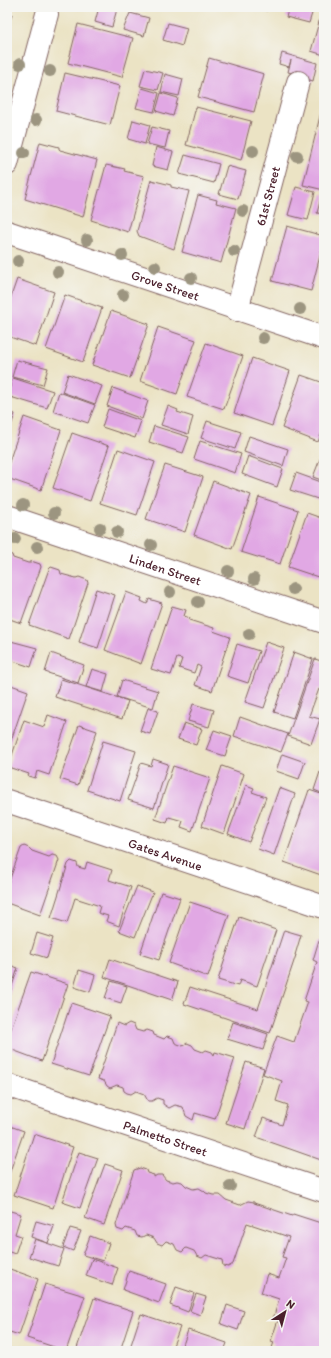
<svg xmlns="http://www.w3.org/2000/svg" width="331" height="1358" font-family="Itim,sans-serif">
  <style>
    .building { fill: #e1a8e4 }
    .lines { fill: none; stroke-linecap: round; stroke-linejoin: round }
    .street-casing { stroke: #826461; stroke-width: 24 }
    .street { stroke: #fff; stroke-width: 22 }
    .tree { fill: #9c9580 }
    .labels { text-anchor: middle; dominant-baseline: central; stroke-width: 4; stroke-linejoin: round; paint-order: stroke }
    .street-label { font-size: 13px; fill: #4a1f2b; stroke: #f6f6f2 }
  </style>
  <rect width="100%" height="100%" fill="#f6f6f2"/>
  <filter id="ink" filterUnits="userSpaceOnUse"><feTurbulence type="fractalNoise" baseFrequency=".025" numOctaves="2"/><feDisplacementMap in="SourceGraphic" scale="8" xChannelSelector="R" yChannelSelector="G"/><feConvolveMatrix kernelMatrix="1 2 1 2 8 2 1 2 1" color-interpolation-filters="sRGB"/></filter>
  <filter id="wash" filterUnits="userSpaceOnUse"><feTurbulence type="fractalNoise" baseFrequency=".012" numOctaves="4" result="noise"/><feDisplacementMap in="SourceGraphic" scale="16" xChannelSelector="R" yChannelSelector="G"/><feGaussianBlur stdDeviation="0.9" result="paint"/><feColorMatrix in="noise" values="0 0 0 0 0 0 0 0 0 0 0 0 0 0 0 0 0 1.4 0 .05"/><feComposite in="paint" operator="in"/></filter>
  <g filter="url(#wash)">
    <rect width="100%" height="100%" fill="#ebe3c4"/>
    <g id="blocks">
      <!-- building -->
      <path class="building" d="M99,7h12l6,2 -5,18 -17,-5z
        M253,7h15l-1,4z
        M289,7h25l-5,16 -23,-6z
        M323,7h1v48l-13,-4z
        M7,13l5,1 -5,17z
        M130,13l19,5 -5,18 -21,-6z
        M168,23l19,5 -5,18 -19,-6z
        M78,24l55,14 -11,39 -54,-14z
        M282,53l35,10 -4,18 -13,-4v-2l-12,-3 3,-12 -2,7 -10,-3z
        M209,58l55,16 -10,38 -56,-15z
        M145,69l18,4 -5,17 -18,-4z
        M65,73l55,13 -10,39 -54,-14z
        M165,74l18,5 -4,17 -18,-4z
        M142,88l17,5 -5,19 -18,-4z
        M161,93l17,5 -5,18 -17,-5z
        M323,104l1,1v85l-21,-5z
        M196,107l55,14 -10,39 -55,-15z
        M133,120l17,5 -5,19 -17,-5z
        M152,127l17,4 -4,17 -18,-4z
        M40,142l19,5v2l1,1 37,10 -14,57 -58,-18z
        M156,147l17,5 -5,18 -16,-4z
        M185,155l34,9 -5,19 -35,-9z
        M106,165l19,4 -1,2 20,5 -16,56 -37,-12z
        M227,166l19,5 -8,28 -19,-5z
        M151,180l20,5v2l18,4 -15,58 -35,-13 -2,-5z
        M296,187l19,5 -7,28 -20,-5z
        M322,194l2,1v19l-7,-1z
        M198,195l19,5 -1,3 20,5 -15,55 -39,-11z
        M287,226l37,10v4l-13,51 -39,-10z
        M17,279l37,13 -18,54 -29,-10v-28z
        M323,279h1v16l-4,-1z
        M65,295l37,13 -19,54 -37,-13z
        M111,311l38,13 -19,54 -38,-13z
        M158,327l38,13 -19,54 -37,-13z
        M206,343l37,13 -19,53 -37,-12z
        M252,358l38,13 -18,55 -38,-13z
        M17,360l31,8 -5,17 -31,-8z
        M68,374l34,12 -7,18 -33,-12z
        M301,375l23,8v44l-6,15 -36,-14z
        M13,378l40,13 -6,17 -40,-12z
        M113,388l35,13 -6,18 -35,-13z
        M59,392l36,13 -7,18 -35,-12z
        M168,406l10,4 -1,2 16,5 -5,17 -27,-9z
        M108,409l33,12 -6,17 -33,-11z
        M7,411l8,3 -8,23z
        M24,417l37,13 -20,60 -34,-12v-10z
        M207,421l34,11 -6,17 -34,-11z
        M154,426l35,11 -6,16 -34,-11z
        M72,433l37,13 -19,55 -37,-13z
        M249,436l39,13 -5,17 -39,-14z
        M200,441l41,13 -6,19 -41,-14z
        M118,449l37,13 -18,53 -37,-12z
        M248,456l35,13 -6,18 -35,-13z
        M320,459l4,2v20l-11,-4z
        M165,465l38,12 -18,55 -39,-13z
        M296,473l28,10v18l-34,-11z
        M213,481l38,14 -19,54 -38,-14z
        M259,497l39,13 -18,54 -39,-12z
        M307,513l17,6v60l-36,-12z
        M7,553l5,2 1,3 15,5h3v-2l9,3 1,3 -20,56 -14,-5z
        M51,567l9,3 1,4 15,4 3,-1 8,3 1,3 -19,56 -40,-14 20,-56z
        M96,589l19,6 -17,53 -19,-6z
        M126,592l16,6 -1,3 6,3 2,-5 13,4 -21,61 -36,-14z
        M172,606l14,4 -2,6 6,2 -1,2 25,8 -1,3 17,6 -18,54 -17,-6 6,-18 -4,-2 -3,8 -15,-5 3,-9 -5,-1 -6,17 -20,-6z
        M7,640l30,8 -6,19 -24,-8z
        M266,642l18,6 -20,60 -19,-6z
        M237,644l22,7 -11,32 -21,-7z
        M294,652l19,7 -20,59 -19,-6z
        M51,653l33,12 -6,18 -33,-11z
        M315,659l9,3v28l-5,-1 -10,27 11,3 -9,25 -23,-8z
        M92,669l16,5 -5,18 -17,-5z
        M61,679l67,22 -6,18 -67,-22z
        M122,680l36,11 -5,17 -36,-11z
        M11,685l17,6 -21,61v-55z
        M193,704l21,6 -5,17 -21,-6z
        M148,708l10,3 -8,23 -10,-3z
        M48,715l19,7 -18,53 -12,-4 -2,7 -7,-2 1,-2 -21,-7 16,-47 20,7z
        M240,717l48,17 -7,18 -47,-16z
        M184,723l18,6 -6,16 -18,-6z
        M79,725l18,6 -19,54 -18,-6z
        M214,730l18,6 -7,20 -19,-6z
        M103,741l33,10 -16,50 -33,-11z
        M282,754l23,8 -6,17 -23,-8z
        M153,759l15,5 -14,44 -26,-8 13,-37 10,3z
        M173,766l37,12 -18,53 -11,-4 2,-6 -14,-4 -2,6 -12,-4z
        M222,766l22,8 -20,60 -22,-8z
        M320,772l4,2v20l-10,-4z
        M246,785l8,3 -2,4 14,5 -17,45 -21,-8z
        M279,788l16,6 -21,61 -16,-6z
        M309,790l15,5v81l-40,-14z
        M24,846l5,2 3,3 17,6 3,-2 5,1 2,4 -19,55 -33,-12v-16l14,-39z
        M71,861l6,2 1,4 7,2 2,-7 25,8 -3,10 22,7 -12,39 -13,-5 2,-5 -10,-3 2,-7 -25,-8 -8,25 -16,-5 17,-54z
        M137,886l16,6 -18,45 -16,-6z
        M161,892l19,6 -21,62 -19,-6z
        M190,902l39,13 -21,62 -39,-14z
        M239,917l37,13 -19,56 -17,-6 -2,6 -20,-6z
        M284,930l17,5 -6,20h1l-26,78 -86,-29 6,-17 68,22z
        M37,933l16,5 -6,20 -16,-5z
        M319,940l5,2v171l-2,4 2,1v43l-68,-24 7,-19 19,7 6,-20 -12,-4 6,-20 -19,-7 14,-38 17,6 14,-40 -4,-1 13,-39 -4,-2z
        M110,959l68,23 -6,18 -68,-23z
        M7,964l11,4 -11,33z
        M79,970l16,5 -5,17 -16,-5z
        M31,972l37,12 -26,77 -35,-13v-8z
        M111,981l16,5 -6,17 -16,-5z
        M71,1003l39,13 -21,60 -38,-12z
        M233,1022l35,12 -5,16 -36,-11z
        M117,1023l7,3 5,-3 5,2 2,5 7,2 4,-2 6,2 1,3 10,4 3,-3 6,2 2,5 8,3 4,-3 5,2 3,4 8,3 3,-2 6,2 2,3 1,-3 20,6 -20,61 -20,-6 -2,7 -7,-4 -3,-9 -8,-2 -6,3 -6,-4v-4l-6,-2 -5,3h-4l-4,-7 -8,-3 -5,3 -4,-1 -3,-2 -1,-4 -6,-2 -7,3 -3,-2 -3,-5 -6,-2z
        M246,1062l18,6 -19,61 -19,-6z
        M7,1125l17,6 -17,49z
        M34,1134l39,13 -20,61 -39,-13z
        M79,1152l19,6 -18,50 -18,-6z
        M105,1164l18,6 -19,55 -19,-7z
        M140,1168l6,2 1,3 7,2v2l3,-2h5l4,5 7,2 4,-1 5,1 4,4 7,3 6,-1 5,3 2,2 7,2h7l6,5 14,5 8,-4 6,1v1l38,13 1,-2 31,10v127h-53l3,-9 -3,-1 7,-21 -5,-1 6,-20 -18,-6 6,-19 12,4 7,-20 -4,-1 7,-20 -42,-14 -14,41 -5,3 -5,-1 -1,-6 -16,-5 -4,3 -5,-2 -3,-5 -8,-3 -4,4 -5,-2 -3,-6 -8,-3 -4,4 -5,-2 -3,-5 -8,-3 -4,2 -5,-1 -2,-5 -9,-3 -3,3 -6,-2 -1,-4 18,-55z
        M7,1210l14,4 -6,20 6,2 -6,18 -8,-3z
        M36,1221l18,5 -6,17 -17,-6z
        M70,1228l11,3 -8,20 -10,-4z
        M90,1236l19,7 -6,18 -20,-6z
        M35,1239l29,10 -6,17 -29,-9z
        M92,1259l26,9 -6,17 -26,-9z
        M7,1268l31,11 -19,56 -12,-4z
        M129,1271l37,13 -7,19 -36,-13z
        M45,1284l40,12 -19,55 -39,-13z
        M176,1287l18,6 -6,19 -18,-7z
        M196,1294l10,3 -6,18 -10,-4z
        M94,1298l39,13 -13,40h-44z
        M227,1305l17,6 -6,19 -17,-6z
        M141,1314l39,13 -9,24h-42z
        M188,1330l39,13 -3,8h-43z"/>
    </g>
  </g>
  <g filter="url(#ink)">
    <use href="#blocks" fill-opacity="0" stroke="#826461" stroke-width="1"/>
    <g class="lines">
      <defs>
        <g id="street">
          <path d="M7,164l40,-150"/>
          <path id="s1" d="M7,232l317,106"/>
          <path id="s2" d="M237,310l61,-228"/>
          <path id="s3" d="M7,516l317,106"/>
          <path id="s4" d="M7,801l317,106"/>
          <path id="s5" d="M7,1085l317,106"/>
        </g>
      </defs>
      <!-- street casing -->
      <use href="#street" class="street-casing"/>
      <!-- street -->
      <use href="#street" class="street"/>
    </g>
    <!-- trees -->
    <g class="tree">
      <circle cx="20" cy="64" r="6"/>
      <circle cx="50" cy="71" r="6"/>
      <circle cx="36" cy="120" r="6"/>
      <circle cx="253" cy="151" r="6"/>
      <circle cx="24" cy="153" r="6"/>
      <circle cx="297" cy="156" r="6"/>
      <circle cx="243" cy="211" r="6"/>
      <circle cx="87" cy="240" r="6"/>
      <circle cx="234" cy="251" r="6"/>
      <circle cx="122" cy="255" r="6"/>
      <circle cx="18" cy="261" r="6"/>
      <circle cx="155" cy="267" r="6"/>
      <circle cx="58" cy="272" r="6"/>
      <circle cx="191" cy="278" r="6"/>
      <circle cx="123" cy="295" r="6"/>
      <circle cx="300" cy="309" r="6"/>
      <circle cx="263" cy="338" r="6"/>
      <circle cx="23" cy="505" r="6"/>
      <circle cx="54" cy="513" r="6"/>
      <circle cx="100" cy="528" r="6"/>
      <circle cx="117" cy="532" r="6"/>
      <circle cx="15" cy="539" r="6"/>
      <circle cx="151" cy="545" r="6"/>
      <circle cx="37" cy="547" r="6"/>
      <circle cx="228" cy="571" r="6"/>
      <circle cx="254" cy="579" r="6"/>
      <circle cx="293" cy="589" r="6"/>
      <circle cx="170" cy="592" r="6"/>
      <circle cx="198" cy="602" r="6"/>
      <circle cx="249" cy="634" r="6"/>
      <circle cx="230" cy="1186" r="6"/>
    </g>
  </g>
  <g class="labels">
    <!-- street labels -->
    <g class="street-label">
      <text stroke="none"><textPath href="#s2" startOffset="118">61st Street</textPath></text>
      <text stroke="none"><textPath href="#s1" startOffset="167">Grove Street</textPath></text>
      <text stroke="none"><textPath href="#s3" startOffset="167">Linden Street</textPath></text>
      <text stroke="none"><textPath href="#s4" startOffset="167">Gates Avenue</textPath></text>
      <text stroke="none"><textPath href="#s5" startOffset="167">Palmetto Street</textPath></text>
    </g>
  </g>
  <!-- margin -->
  <rect width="331" height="1358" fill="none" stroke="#f6f6f2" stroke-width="24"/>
  <!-- north arrow -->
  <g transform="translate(285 1312) rotate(36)" stroke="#f6f6f2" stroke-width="3" paint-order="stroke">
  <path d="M0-3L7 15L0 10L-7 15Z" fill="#4a1f2b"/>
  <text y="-6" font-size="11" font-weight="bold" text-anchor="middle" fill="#4a1f2b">N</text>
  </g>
</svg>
